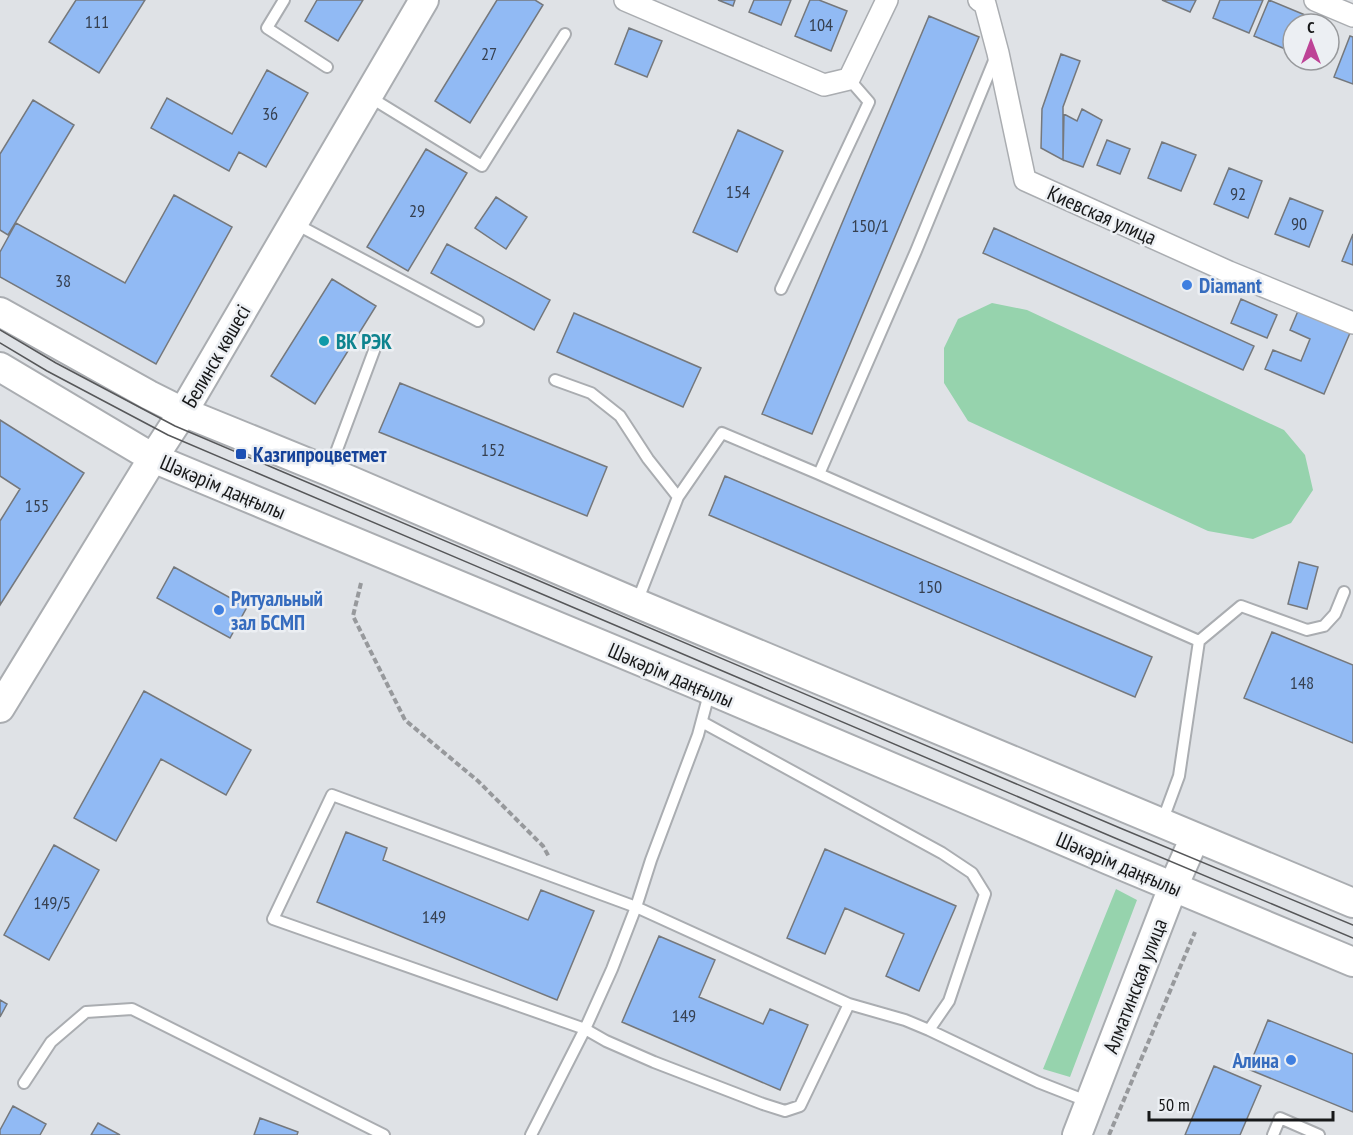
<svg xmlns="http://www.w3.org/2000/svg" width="1353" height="1135" font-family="'PT Sans Narrow',sans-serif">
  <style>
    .green { fill: #96d3ad }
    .building { fill: #91baf4; stroke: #75787c; stroke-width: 1.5 }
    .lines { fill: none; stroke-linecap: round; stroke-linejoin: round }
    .lane-casing { stroke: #aaadb1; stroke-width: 14 }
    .street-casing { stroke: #aaadb1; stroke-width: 24 }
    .secondary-casing { stroke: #aaadb1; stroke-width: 32 }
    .path { stroke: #97999c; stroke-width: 4; stroke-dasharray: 6 3; stroke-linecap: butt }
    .lane { stroke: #fff; stroke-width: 10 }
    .street { stroke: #fff; stroke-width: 21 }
    .secondary { stroke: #fff; stroke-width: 28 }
    .tram { stroke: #565759; stroke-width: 1.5 }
    .shop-dot { fill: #3f7fe0; stroke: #eceff3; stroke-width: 2 }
    .culture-dot { fill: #0f9aa8; stroke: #eceff3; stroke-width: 2 }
    .transit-dot { fill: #1a4fb4; stroke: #eceff3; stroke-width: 2 }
    .labels { text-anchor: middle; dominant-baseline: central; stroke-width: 5; stroke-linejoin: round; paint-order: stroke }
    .number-label { font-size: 18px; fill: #364050 }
    .street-label { font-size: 21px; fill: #171819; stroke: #eceff3 }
    .shop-label { font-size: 21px; font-weight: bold; fill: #366cbe; stroke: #eceff3; text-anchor: start }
    .culture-label { font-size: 21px; font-weight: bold; fill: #0d838f; stroke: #eceff3; text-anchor: start }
    .transit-label { font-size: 21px; font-weight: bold; fill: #164399; stroke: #eceff3; text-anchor: start }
  </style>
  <rect width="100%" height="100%" fill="#dfe2e6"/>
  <!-- green -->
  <path class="green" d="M992,303l35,7 257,120 21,25 8,35 -22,33 -38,16 -45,-8 -240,-110 -24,-38v-35l14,-29z
    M1116,889l21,11 -67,177 -27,-8z"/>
  <!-- building -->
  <path class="building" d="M76,0h69l-46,73 -50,-31z
    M317,0h46l-25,41 -33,-20z
    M497,0h38l8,5 -73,118 -35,-22z
    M718,0h17l-2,6z
    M754,0h37l-10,25 -32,-13z
    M810,0h9l28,11 -16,40 -36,-15z
    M1162,0h34l-6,12z
    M1220,0h43l-14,33 -36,-15z
    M1269,0l36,15 -4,9h-8v20l-3,7 -36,-15z
    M929,16l50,21 -167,397 -50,-20z
    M629,28l33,13 -15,36 -32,-13z
    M1350,36l3,1v47l-19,-7z
    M1061,54l19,7 -17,46v53l-22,-12 1,-39z
    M267,70l41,23 -42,74 -27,-15 -10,19 -78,-43 16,-30 65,36z
    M33,100l41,25 -66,110 -8,-5v-76z
    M1082,109l20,11 -19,47 -20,-7 1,-46 13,7z
    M738,130l45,21 -46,101 -44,-20z
    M1107,140l23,9 -10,25 -23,-9z
    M1162,142l34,13 -15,36 -33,-13z
    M426,149l41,24 -59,98 -41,-24z
    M1229,168l33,13 -14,37 -34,-14z
    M174,195l58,32 -76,137 -156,-87v-25l16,-29 109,60z
    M496,197l31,20 -21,32 -31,-21z
    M1290,198l33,13 -14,36 -34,-13z
    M994,228l260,118 -11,24 -260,-117z
    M1353,234v31l-11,-4z
    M447,244l103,56 -16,30 -103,-57z
    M332,279l44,27 -61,98 -44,-28z
    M1241,299l36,16 -10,23 -36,-15z
    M1298,311l52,22 -26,61 -59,-25 8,-19 28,11 9,-22 -20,-9z
    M574,313l127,55 -18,39 -126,-55z
    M400,383l207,84 -20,49 -208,-84z
    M0,420l84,53 -84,132v-84l20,-32 -20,-13z
    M725,476l427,181 -17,40 -426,-182z
    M1299,562l19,5 -11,42 -19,-5z
    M174,567l73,40 -17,31 -73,-40z
    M1272,632l81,33v78l-109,-45z
    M144,691l107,59 -25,45 -65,-36 -45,82 -42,-23z
    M346,832l41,16 -4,12 145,60 13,-30 53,21 -37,89 -240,-98z
    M54,845l45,25 -50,90 -45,-25z
    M825,849l131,57 -37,85 -33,-15 18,-42 -59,-26 -20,46 -38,-16z
    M659,936l56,24 -16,37 64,27 7,-15 38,16 -28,65 -158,-68z
    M0,1000l7,4 -7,13z
    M1268,1020l85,34v58l-105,-43z
    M1214,1066l47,20 -21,49h-55z
    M13,1106l33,18 -6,11h-40v-5z
    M260,1118l38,14 -1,3h-43z
    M98,1123l22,12h-29z"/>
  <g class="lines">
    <defs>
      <path id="lane" d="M284,0l-17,28 60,39
        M368,96l114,70 83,-132
        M294,223l184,98
        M781,289l88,-187 -20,-23
        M555,380l36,13 29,23 28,43 30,38
        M329,471l46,-123
        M819,474l380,167 42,-35 66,24 17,-4 11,-12 9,-22
        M637,602l41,-105 44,-64 97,41 97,-223 80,-195
        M710,690l-12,45 -47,125 -15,47 -24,62 -27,60 21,12 48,21 109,42 22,7 15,-5 49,-102
        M1162,822l17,-46 20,-135
        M929,1030l109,52 51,20
        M24,1083l27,-41 35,-30 46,-3 252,126
        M531,1135l54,-106 -312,-110 59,-124 304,112 213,97 56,16 24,10 20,-29 36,-107 -13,-21 -30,-20 -240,-131
        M1273,1135l7,-17 39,17"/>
      <path id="street" d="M625,0l199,85 25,-6 38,-79
        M979,0l6,4 13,49 27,127 204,92 124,51
        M1315,0l38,16"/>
      <path id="secondary" d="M0,312l149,83 34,17 145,59 308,132 717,300
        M0,367l153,91 557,232 399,170 244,102
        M0,708l153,-250 30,-46 241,-412
        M1077,1135l96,-248 22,-50"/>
    </defs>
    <!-- lane casing -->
    <use href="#lane" class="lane-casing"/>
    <!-- street casing -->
    <use href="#street" class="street-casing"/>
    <!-- secondary casing -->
    <use href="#secondary" class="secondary-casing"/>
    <!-- path -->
    <path class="path" d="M361,583l-8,33 52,104 73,61 65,65 6,11
      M1109,1135l86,-203"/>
    <!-- lane -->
    <use href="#lane" class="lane"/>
    <!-- street -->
    <use href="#street" class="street"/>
    <!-- secondary -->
    <use href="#secondary" class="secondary"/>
    <!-- tram -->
    <path class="tram" d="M0,330l56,33 119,63 945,402 233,97
      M0,343l47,28 121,64 947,403 238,100"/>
  </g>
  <!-- markers -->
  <g class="shop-dot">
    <circle cx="1187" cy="285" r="6"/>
    <circle cx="219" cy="610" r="6"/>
    <circle cx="1291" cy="1060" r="6"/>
  </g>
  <circle class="culture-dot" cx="324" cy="341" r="6"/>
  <rect class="transit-dot" x="235" y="448" width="12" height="12" rx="3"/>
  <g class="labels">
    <!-- number labels -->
    <g class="number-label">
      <text x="97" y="21">111</text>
      <text x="821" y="24">104</text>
      <text x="489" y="53">27</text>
      <text x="270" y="113">36</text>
      <text x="738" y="191">154</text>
      <text x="1238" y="193">92</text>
      <text x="417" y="210">29</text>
      <text x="1299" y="223">90</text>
      <text x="870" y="225">150/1</text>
      <text x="63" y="280">38</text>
      <text x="493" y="449">152</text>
      <text x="37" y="505">155</text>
      <text x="930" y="586">150</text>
      <text x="1302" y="682">148</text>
      <text x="52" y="902">149/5</text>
      <text x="434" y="916">149</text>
      <text x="684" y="1015">149</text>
    </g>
    <!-- street labels -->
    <g class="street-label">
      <text transform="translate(1102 215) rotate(24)">Киевская улица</text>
      <text transform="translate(216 356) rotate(-60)">Белинск көшесі</text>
      <text transform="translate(223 487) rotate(23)">Шәкәрім даңғылы</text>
      <text transform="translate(671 675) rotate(23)">Шәкәрім даңғылы</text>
      <text transform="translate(1119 864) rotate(23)">Шәкәрім даңғылы</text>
      <text transform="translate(1135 986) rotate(-69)">Алматинская улица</text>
    </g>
    <!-- shop labels -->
    <g class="shop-label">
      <text x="1199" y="285">Diamant</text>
      <text x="231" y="598">Ритуальный<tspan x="231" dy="24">зал БСМП</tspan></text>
      <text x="1279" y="1060" text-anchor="end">Алина</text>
    </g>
    <!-- culture labels -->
    <g class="culture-label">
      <text x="336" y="341">ВК РЭК</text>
    </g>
    <!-- transit labels -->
    <g class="transit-label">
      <text x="253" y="454">Казгипроцветмет</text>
    </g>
  </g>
  <!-- north arrow -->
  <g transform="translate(1311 42)"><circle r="28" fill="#eceff3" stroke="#97999c" stroke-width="1.5"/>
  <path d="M0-4.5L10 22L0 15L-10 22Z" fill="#bd4396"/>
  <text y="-9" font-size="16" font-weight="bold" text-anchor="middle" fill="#171819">С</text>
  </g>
  <!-- scale -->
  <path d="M1149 1111v9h184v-9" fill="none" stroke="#171819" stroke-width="3"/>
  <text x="1158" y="1111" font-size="18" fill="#171819" stroke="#eceff3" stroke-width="4.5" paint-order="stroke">50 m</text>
</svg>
